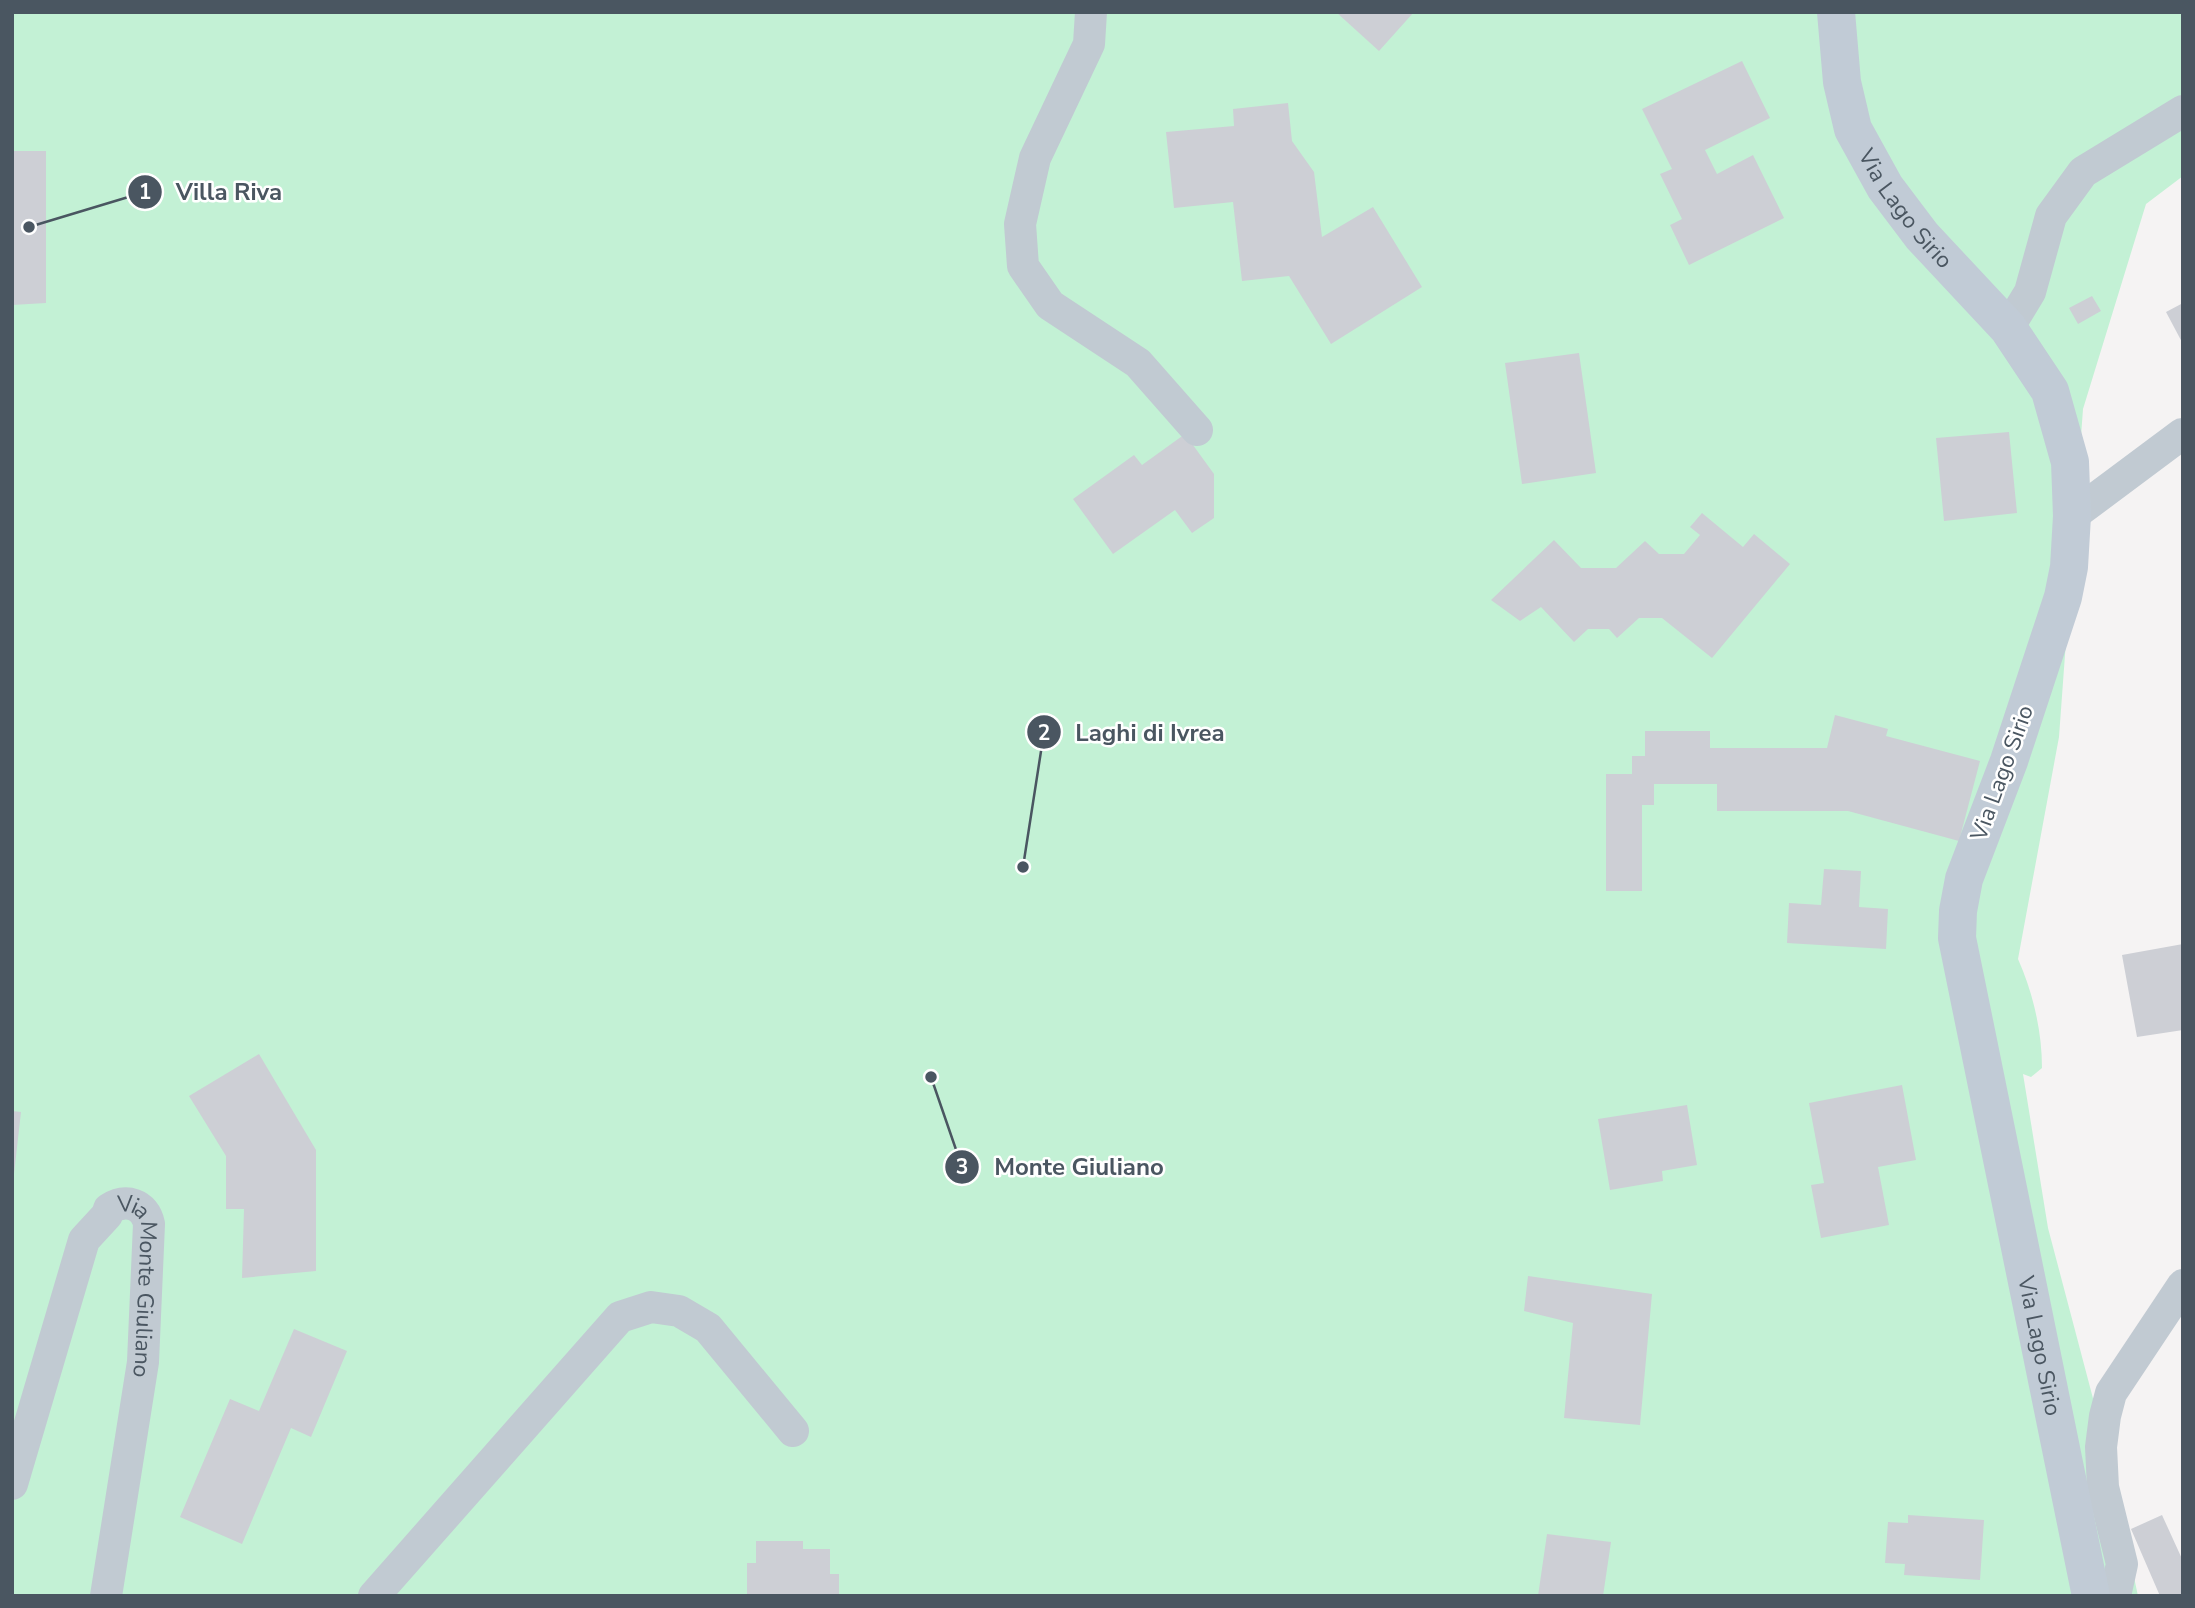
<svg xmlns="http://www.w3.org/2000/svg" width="2195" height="1608" font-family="'Nunito Sans',sans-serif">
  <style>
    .green { fill: #c3f1d5 }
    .building { fill: #cdcfd5 }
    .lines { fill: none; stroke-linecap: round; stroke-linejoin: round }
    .street { stroke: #c1cad2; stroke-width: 32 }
    .secondary { stroke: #c1cbd6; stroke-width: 38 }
    .labels { text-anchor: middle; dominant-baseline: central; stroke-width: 5; stroke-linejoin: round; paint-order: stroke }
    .street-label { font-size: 23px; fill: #4a5661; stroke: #fff }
    .leader { fill: none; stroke: #4a5661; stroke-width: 2.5 }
    .callout-dot { fill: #4a5661; stroke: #fff; stroke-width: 2.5 }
    .mark-label { font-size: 21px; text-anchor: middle; font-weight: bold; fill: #fff }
    .callout-label { font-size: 24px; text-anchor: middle; font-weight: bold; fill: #4a5661; stroke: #fff; stroke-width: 5; stroke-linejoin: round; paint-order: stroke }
  </style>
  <rect width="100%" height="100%" fill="#f5f3f3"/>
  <!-- green -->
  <path class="green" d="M12,12h2171v164l-37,28 -63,205 -24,328 -41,222c15,34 24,72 24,109l-11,9 -8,-3 25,154 61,231 29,137h-2126z"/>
  <!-- building -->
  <path class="building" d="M1336,12h78l-35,39z
    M1742,61l28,57 -65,32 12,24 36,-19 31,63 -95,47 -19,-40 12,-6 -22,-45 12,-5 -30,-60z
    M1288,103l4,38 22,31 8,65 51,-30 49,80 -91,57 -42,-68 -47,5 -9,-79 -59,6 -8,-76 68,-6 -1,-17z
    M12,151h34v152l-34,2z
    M2092,296l9,15 -23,13 -9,-16z
    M2183,303v41l-17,-32z
    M1579,353l17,120 -74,11 -17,-121z
    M2009,432l8,81 -73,8 -8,-83z
    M1185,434l29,40v44l-22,15 -17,-23 -62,44 -40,-55 61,-44 8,10z
    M1702,513l41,34 11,-13 36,30 -78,94 -50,-40h-23l-22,20 -8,-9h-21l-14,13 -33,-35 -21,14 -29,-21 63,-60 27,28h35l29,-27 14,13h25l16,-19 -10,-8z
    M1835,715l53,14 -2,7 94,25 -21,80 -111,-30h-131v-27h-63v21h-12v86h-36v-117h26v-18h13v-25h65v17h117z
    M1824,869l37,2 -2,36 29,2 -2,40 -99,-6 2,-40 32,2z
    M2183,944v86l-46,7 -15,-82z
    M259,1054l57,96v121l-74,7 2,-69h-18v-53l-37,-60z
    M1902,1085l14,75 -38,7 11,58 -68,13 -10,-53 13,-2 -15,-80z
    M1687,1105l10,60 -35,6 1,10 -53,9 -12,-71z
    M12,1111l9,1 -7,62h-2z
    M1528,1276l124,18 -12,131 -76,-7 9,-95 -49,-12z
    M294,1329l53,22 -36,86 -20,-9 -49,116 -62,-27 50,-118 29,12z
    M1908,1515l76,5 -4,60 -76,-5 1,-11 -20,-1 3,-41 20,1z
    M2162,1515l21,46v35h-23l-29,-67z
    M1547,1534l64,8 -8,54h-65z
    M756,1541h47v8h27v25h9v22h-92v-33h9z"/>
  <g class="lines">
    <!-- street -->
    <g class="street">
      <path d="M1091,12l-2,32 -54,114 -15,66 3,42 27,39 88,58 59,67"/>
      <path d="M2008,328l22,-36 21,-76 32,-44 100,-61"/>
      <path d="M2072,516l110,-82"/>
      <path id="s1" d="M12,1484l72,-244 23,-25 2,-6c17,-11 36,-5 40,15l-6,138 -37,234"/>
      <path d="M374,1596l246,-279 31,-10 28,4 29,17 85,103"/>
      <path d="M2115,1596l7,-32 -19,-77 -2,-40 4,-31 6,-23 72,-108"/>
    </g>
    <!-- secondary -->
    <path class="secondary" id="s2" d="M1836,12l6,70 11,47 32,58 37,49 86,92 42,63 20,71 2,54 -3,51 -6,30 -54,164 -45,118 -6,32 -1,27 134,658"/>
  </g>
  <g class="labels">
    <!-- street labels -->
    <g class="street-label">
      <text stroke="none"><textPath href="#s2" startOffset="214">Via Lago Sirio</textPath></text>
      <text transform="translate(2002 773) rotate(-70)">Via Lago Sirio</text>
      <text stroke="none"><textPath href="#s1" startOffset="402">Via Monte Giuliano</textPath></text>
      <text stroke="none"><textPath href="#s2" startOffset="1432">Via Lago Sirio</textPath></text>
    </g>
  </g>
  <!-- callouts -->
  <path class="leader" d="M29 227L145 192M1023 867L1044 732M931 1077L962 1167"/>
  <g class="callout-dot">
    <circle cx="29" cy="227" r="7"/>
    <circle cx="1023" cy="867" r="7"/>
    <circle cx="931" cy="1077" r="7"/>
    <circle cx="145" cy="192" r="18"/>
    <circle cx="1044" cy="732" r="18"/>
    <circle cx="962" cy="1167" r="18"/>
  </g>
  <g class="mark-label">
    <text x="145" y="199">1</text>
    <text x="1044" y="740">2</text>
    <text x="962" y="1174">3</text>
  </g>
  <g class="callout-label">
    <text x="229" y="200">Villa Riva</text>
    <text x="1150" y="741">Laghi di Ivrea</text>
    <text x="1079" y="1175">Monte Giuliano</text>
  </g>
  <!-- border -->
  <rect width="2195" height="1608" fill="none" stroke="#4a5661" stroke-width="28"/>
</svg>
